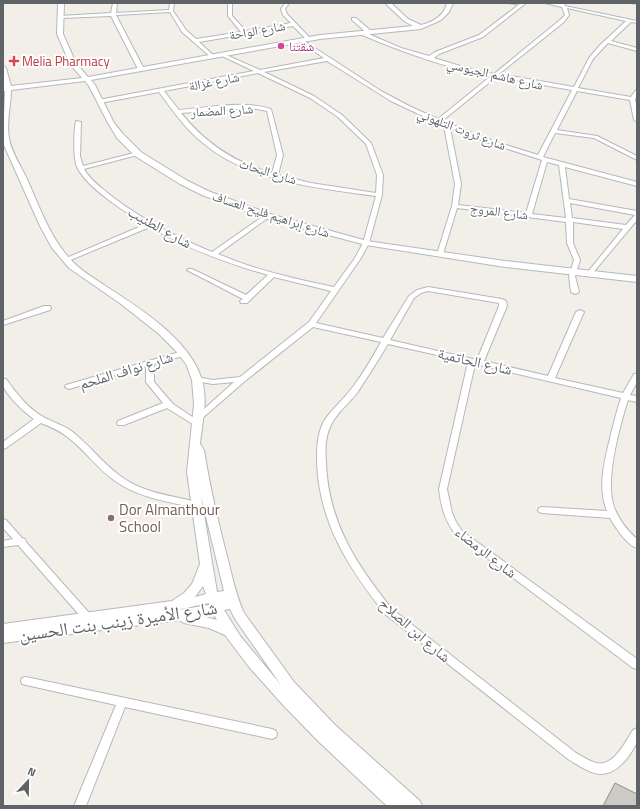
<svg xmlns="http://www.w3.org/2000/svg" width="640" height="809" font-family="'Titillium Web','Noto Naskh Arabic',sans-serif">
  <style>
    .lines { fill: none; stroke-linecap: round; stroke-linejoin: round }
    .minor-casing { stroke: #b5b8bc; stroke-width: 2 }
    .tertiary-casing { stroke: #b5b8bc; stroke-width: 2 }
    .secondary-casing { stroke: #b6babf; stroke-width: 1 }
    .minor { fill: #fff; fill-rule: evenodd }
    .tertiary { fill: #fff; fill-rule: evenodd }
    .secondary { fill: #fff; fill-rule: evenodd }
    .wall { fill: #afaea9 }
    .building { fill: #cccac5; stroke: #8f8d8a }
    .hotel-dot { fill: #d1479c; stroke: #fff; stroke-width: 1.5 }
    .health-dot { fill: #e0444e; stroke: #fff; stroke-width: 1.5 }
    .education-dot { fill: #8d6e63; stroke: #fff; stroke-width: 1.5 }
    .labels { text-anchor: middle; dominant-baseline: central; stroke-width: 4; stroke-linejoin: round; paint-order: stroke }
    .far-street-label { font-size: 13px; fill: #5f6368; stroke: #fff }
    .far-hotel-label { font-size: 13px; fill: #b23c85; stroke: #fff; text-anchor: start }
    .far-health-label { font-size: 13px; fill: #be3a42; stroke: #fff; text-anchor: start }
    .street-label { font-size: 15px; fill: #5f6368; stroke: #fff }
    .education-label { font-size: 15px; fill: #785e54; stroke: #fff; text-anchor: start }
    .near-street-label { font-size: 18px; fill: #5f6368; stroke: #fff }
  </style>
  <rect width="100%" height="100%" fill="#f1efe8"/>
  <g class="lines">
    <defs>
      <path id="minor" d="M113,3h4l-1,10 53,-3 1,-7h4l-1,8 13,19 10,9 45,-7 -13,-16v-13h4v13l14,15 45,-8 -8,-8 -2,-6 4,-6h4l-4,6 2,5 24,25 -4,1 -14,-14 -94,16 15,14v1l-2,1 -30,-26 -12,-20 -54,3 28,54 -3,2 -3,-2 -27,-53 -51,2 -2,-1 2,-1 51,-3z
        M521,3h5l-43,34 -44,17 -5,4 43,13 17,3 66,-54 5,-5 -3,-8 -17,-4 15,1v-1h4l1,3 72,15v2l-6,-1 -20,19 26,7v3l-29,-8 -15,16 -15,29 53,9 4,-6 2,-1v6l-2,3 2,10v13l-3,-2 -4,-20 -53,-9 -20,39 40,6 40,20v4l-43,-22 -39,-5 -12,24 94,25v4l-72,-19 4,32 68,12v9l-46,55h-4l-1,-1 1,-1 36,-44 -50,-7v21l7,17 -5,16 4,16 -4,2 -4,-2 -2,-16 5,-16 -7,-17 -1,-21 -109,-14 -14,46 -1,1h-4l-1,-1 15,-48 3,-22 -11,-58 -53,-25 -64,-40 -63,11 50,24 28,19 29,28 12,32 -1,20 -13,48 -8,15 -45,65 67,15 26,-42 8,-6 11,-3 74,12 4,2 1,5 -23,55 64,15 28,-64 4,-2 4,2 -29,66 68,15 11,-19h3v8l-7,13 7,1v6l-9,-2 -1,3c-8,26 -22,78 -13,104 5,13 13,23 23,32v9c-10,-3 -22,-21 -27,-30l-68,-5 -3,-1 -1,-2 1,-2 3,-1 65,4c-10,-24 -2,-52 4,-77 3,-12 6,-24 10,-36l-146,-34 -28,125 5,24 4,9 6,9 175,128v10l-4,-1 -177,-133c-11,-14 -15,-28 -17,-46l29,-127 -80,-18c-10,16 -20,33 -31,49 -8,10 -19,19 -25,30 -7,13 -7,26 -6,39 2,60 30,102 66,147l184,144c6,3 13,8 20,10 18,4 29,-21 37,-33l4,-2c0,5 1,11 -1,16 -6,12 -18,29 -34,30 -12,0 -24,-9 -34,-15l-182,-144c-37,-46 -67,-92 -69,-153 0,-14 0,-28 7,-41 8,-12 19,-21 28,-33 11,-14 20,-30 29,-46l-68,-15 -68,54 -46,40 1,2 -1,2 -3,1 -29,-18 -43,17h-6l-1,-2 1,-2 45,-18 -17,-21v-16l-77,23 -4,-2 1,-2 117,-34h3l1,2 -1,2 -32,9v18l19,22 21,14 40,-36 -21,2 -19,-3 -1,-2 1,-2h3l16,3 27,-3 69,-55 22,-31 -57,-14 -27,26h-6l-1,-2 3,-2 -56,-29 1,-1h4l54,26 22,-20c-41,-12 -81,-26 -118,-48l-82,34h-4v-2l82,-35c-20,-11 -59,-36 -69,-57 -4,-9 -3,-37 -1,-46l5,1 -1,34 3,10 55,-14 3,2 -57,15c6,11 17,18 26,26 31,24 66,42 102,57l53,-37h4v2l-51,37c37,16 77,25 116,33l21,-29 8,-15 13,-47c-58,-8 -127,-14 -173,-53 -18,-14 -31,-34 -44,-51l-59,11 -3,-2 1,-1 156,-29 -32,-15v-2h2l36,16 64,-12 -25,-17v-1l2,-1 80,52 28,15 29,13 53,-43c-45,-8 -89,-24 -131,-42v-2h4l37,16 28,8 6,-4 44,-17zM567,8l59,13 -27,25 -10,12 -15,29 -75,-13 65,-52 5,-7zM258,73l52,25 28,19 28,27 11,31 -1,18 -65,-10 -33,-8 5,-20 -12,-46c-29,-9 -62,-1 -92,1l-15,-19zM496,77l76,13 -34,65 -45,-14 -51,-20zM251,108l16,3 10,44 -5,18c-37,-10 -66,-29 -91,-60zM450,128l39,15 53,17 -16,53 -68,-8 3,-21zM547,162l12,3 7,53 -34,-4zM570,203l65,12 -9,10 -54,-7zM428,291l71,12v3l-22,54 -87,-20 24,-42 7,-5z
        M352,18h4l15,13v2h-4l-15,-13z
        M44,306h6l1,2 -1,2 -47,15v-4z
        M3,379h3c11,15 22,30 39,39 8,4 17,7 25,12 18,13 31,32 49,45 24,19 53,20 81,28l1,2 -1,2 -3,1c-28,-6 -58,-10 -82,-27 -17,-12 -29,-29 -45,-42 -9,-8 -19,-12 -29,-16l-35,25 -3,1v-7l31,-23c-8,-5 -29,-25 -31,-34 0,-2 0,-4 0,-6z
        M3,519l3,1 16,18 3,1 1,3 64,72 3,8 -2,3 -3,1 -3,-1 -3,-7 -64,-73 -15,2v-6l10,-2 -10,-11z
        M26,677l246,52 4,2 1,3 -1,3 -4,2 -147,-32 -39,99h-12l42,-101 -90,-20 -4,-1 -1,-3 1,-3z"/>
      <path id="tertiary" d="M58,3h6l-1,31 13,29 12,14 232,-42 93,-9 -9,-5 -19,-18h6l17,16 13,6c12,-3 23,-9 26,-22h6l-4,9 -8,8 -20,9 -101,10 -229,41 4,5 19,38 9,11 18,18 45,28 22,11 62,23 97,27 138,20 132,15v6l-132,-15 -139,-22 -102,-27 -62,-23 -22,-11 -45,-28 -18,-18 -9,-15 -19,-37 -4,-5 -74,9c0,16 -5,31 -2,48 2,14 12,28 18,41 13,29 24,62 47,84 9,9 20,15 30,22 34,22 86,54 98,95 6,20 0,44 -2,64l4,6c6,38 15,76 25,114 4,16 8,34 15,49l50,69 41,43 85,76 2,5h-35l-69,-65 -35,-36 -34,-38 -24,-32 -16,-7 -25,-5 -5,-3 -176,23v-19l169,-23 12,-8 8,-9 8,-20 -13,-92 7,-68 -2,-24 -6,-16 -11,-14 -16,-16 -38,-30 -52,-36 -17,-20 -12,-22 -37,-83 2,-52h-2v-25l3,2 5,18 71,-8 -12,-14 -13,-30zM201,496l23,95 -7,1zM203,586l3,8 -11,3zM209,603v2l-37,6zM230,609l5,10 46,66 -40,-48 -17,-27zM213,613l4,7 -15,-4z"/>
      <path id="secondary" d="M632,3h5v2l-4,-1z"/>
    </defs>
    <!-- minor casing -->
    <use href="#minor" class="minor-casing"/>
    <!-- tertiary casing -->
    <use href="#tertiary" class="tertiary-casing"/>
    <!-- secondary casing -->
    <use href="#secondary" class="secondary-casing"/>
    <!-- minor -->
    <use href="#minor" class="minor"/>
    <!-- tertiary -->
    <use href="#tertiary" class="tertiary"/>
    <!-- secondary -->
    <use href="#secondary" class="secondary"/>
  </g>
  <!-- wall -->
  <path class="wall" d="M499,3h20l-3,2z"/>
  <!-- building -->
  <path class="building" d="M615,783l22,11v12h-34z"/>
  <!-- markers -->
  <circle class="hotel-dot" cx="281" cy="46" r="4"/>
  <path class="health-dot" d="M12 55h4v4h4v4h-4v4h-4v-4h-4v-4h4z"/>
  <circle class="education-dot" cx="111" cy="518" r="4"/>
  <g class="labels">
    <!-- far-street labels -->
    <g class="far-street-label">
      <text transform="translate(257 30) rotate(-10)">شارع الواحة</text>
      <text transform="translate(495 74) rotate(13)">شارع هاشم الجيوسي</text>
      <text transform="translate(214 81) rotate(-11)">شارع غزالة</text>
      <text transform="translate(222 110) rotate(-3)">شارع المضمار</text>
      <text transform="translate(462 129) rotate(21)">شارع ثروت التلهوني</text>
      <text transform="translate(268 171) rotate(17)">شارع البحاث</text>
      <text transform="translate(499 211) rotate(7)">شارع المروج</text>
      <text transform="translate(271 214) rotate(18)">شارع إبراهيم فليح العساف</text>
    </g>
    <!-- far-hotel labels -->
    <g class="far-hotel-label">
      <text x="289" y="46">شقتنا</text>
    </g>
    <!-- far-health labels -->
    <g class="far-health-label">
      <text x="22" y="61">Melia Pharmacy</text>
    </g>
    <!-- street labels -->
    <g class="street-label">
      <text transform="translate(160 227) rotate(29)">شارع الطنيب</text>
      <text transform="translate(475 361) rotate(13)">شارع الحاتمية</text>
      <text transform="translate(126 370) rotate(-17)">شارع نواف الملحم</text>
      <text transform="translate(486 552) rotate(38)">شارع الرمضاء</text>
      <text transform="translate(415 630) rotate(41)">شارع ابن الصلاح</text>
    </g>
    <!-- education labels -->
    <g class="education-label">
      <text x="119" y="509">Dor Almanthour<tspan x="119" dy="17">School</tspan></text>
    </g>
    <!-- near-street labels -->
    <g class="near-street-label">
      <text transform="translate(118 621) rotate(-8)">شارع الأميرة زينب بنت الحسين</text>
    </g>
  </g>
  <!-- border -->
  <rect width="640" height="809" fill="none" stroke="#5f6368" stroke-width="8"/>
  <!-- north arrow -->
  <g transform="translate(28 781) rotate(22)" stroke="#ffffff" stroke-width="3" paint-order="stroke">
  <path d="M0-3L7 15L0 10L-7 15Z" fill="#5f6368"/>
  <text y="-6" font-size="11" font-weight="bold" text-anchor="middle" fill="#5f6368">N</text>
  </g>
</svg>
